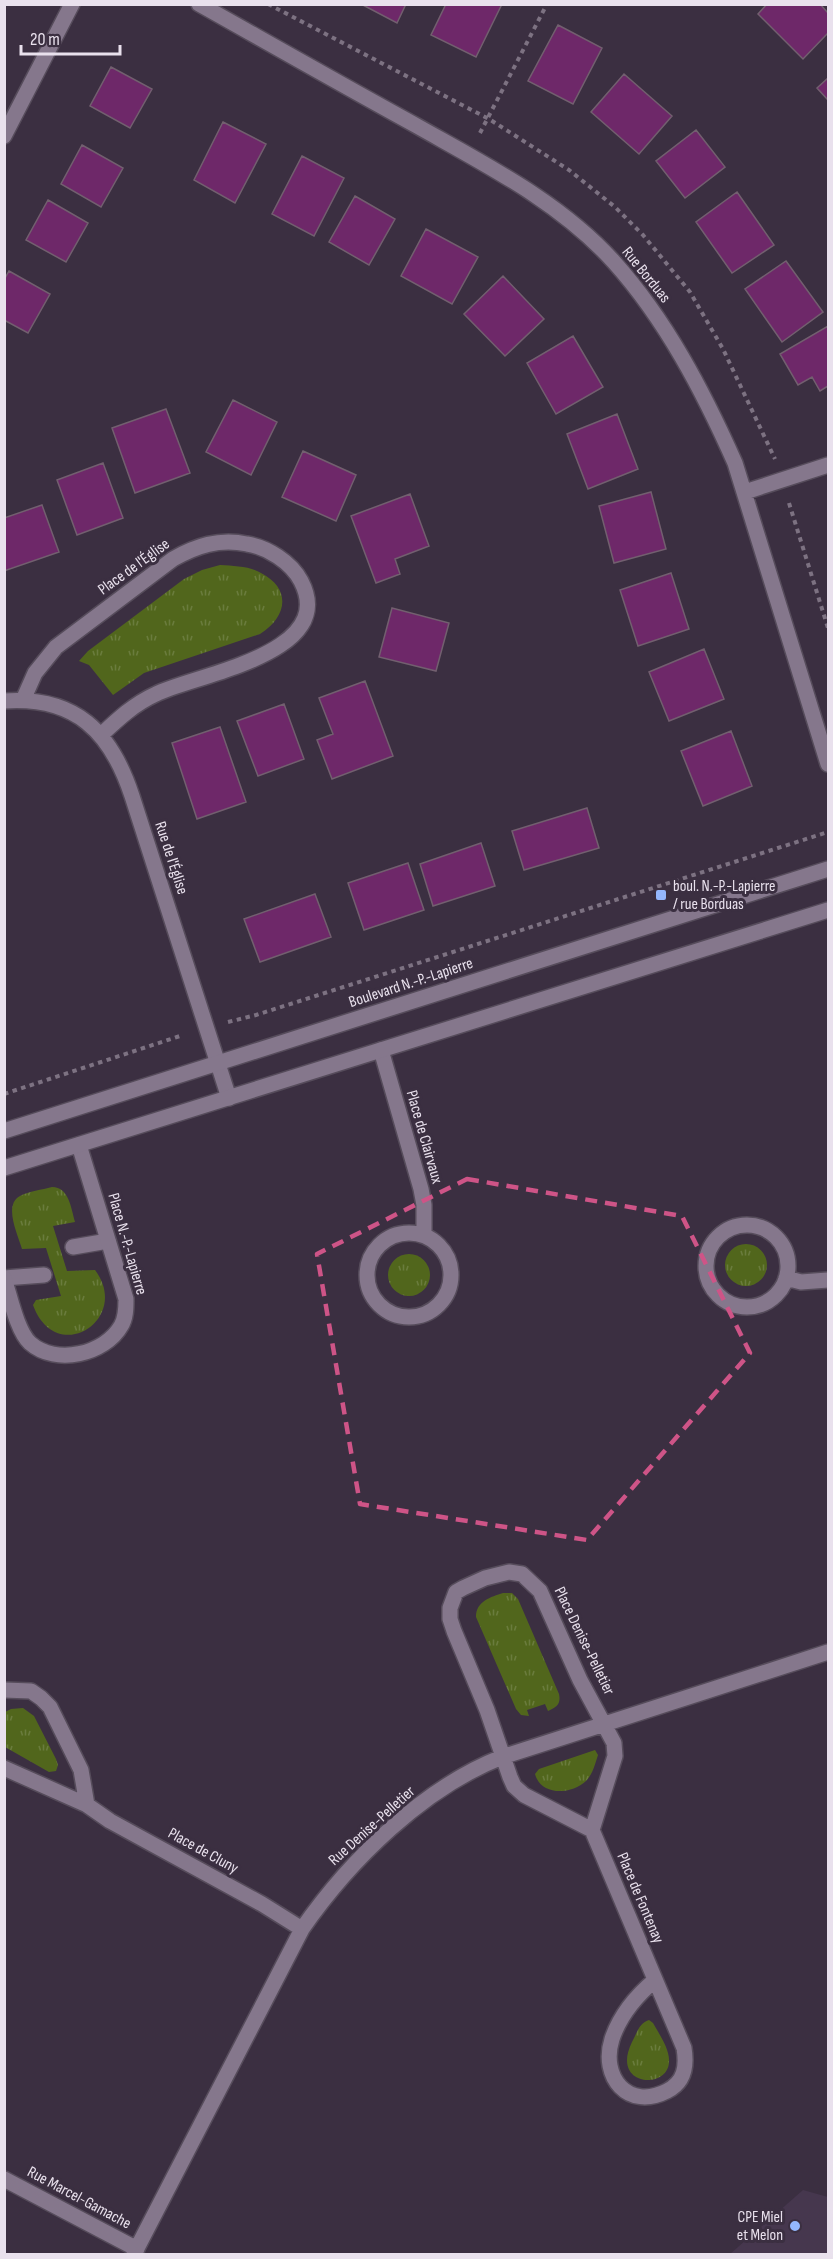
<svg xmlns="http://www.w3.org/2000/svg" width="833" height="2259" font-family="'Sofia Sans Condensed',sans-serif">
  <style>
    .built { fill: #46374e }
    .grass { fill: url(#grass-tufts) }
    .building { fill: #6e2869; stroke: #725f6f; stroke-width: 1.5 }
    .lines { fill: none; stroke-linecap: round; stroke-linejoin: round }
    .service-casing { stroke: #564c5b; stroke-width: 18 }
    .minor-casing { stroke: #564c5b; stroke-width: 18 }
    .tertiary-casing { stroke: #564c5b; stroke-width: 18 }
    .path { stroke: #7d7282; stroke-width: 4; stroke-dasharray: 4.5 4.5; stroke-linecap: butt }
    .service { stroke: #85778c; stroke-width: 15 }
    .minor { stroke: #85778c; stroke-width: 15 }
    .tertiary { stroke: #85778c; stroke-width: 15 }
    .marked { fill: none; stroke: #ce5487; stroke-width: 4.5; stroke-dasharray: 12 8; stroke-linejoin: round }
    .poi-dot { fill: #94b7fd; stroke: #3b2f41; stroke-width: 2 }
    .labels { text-anchor: middle; dominant-baseline: central; stroke-width: 6; stroke-linejoin: round; paint-order: stroke }
    .street-label { font-size: 16px; fill: #e9e1ed; stroke: #3b2f41 }
    .poi-label { font-size: 16px; fill: #e9e1ed; stroke: #3b2f41; text-anchor: start }
  </style>
  <defs>
    <pattern id="grass-tufts" width="24" height="20" patternUnits="userSpaceOnUse" patternTransform="scale(1.5)"><rect width="24" height="20" fill="#51661c"/><path d="M3 7l-1-3M5 7V3M7 7l1-3M15 17l-1-3M17 17v-4M19 17l1-3" fill="none" stroke="#6a7c3d"/></pattern>
  </defs>
  <rect width="100%" height="100%" fill="#3b2f41"/>
  <!-- built -->
  <path class="built" d="M803,2190l25,7v57h-98z"/>
  <!-- grass -->
  <path class="grass" d="M220,565c14,1 29,1 41,8 31,16 26,44 -1,61l-116,39 -31,22 -24,-30 -10,-4 9,-10 96,-72 18,-9z
    M52,1187c17,0 19,21 23,35l-22,4 14,45 28,-1c37,49 -39,98 -62,35l3,-5 25,-4 -15,-48 -24,1c-4,-14 -19,-44 -2,-53 9,-5 22,-6 32,-9z
    M725 1265a21 21 0 1 1 42 0a21 21 0 1 1-42 0Z
    M388 1275a21 21 0 1 1 42 0a21 21 0 1 1-42 0Z
    M503,1593h9l6,6 41,95c2,10 -2,13 -11,17l-3,-7 -18,6 2,6 -8,-1 -5,-6 -40,-92c0,-16 15,-20 27,-24z
    M23,1708l11,8 22,43 2,6 -2,6 -7,1 -44,-25v-35l6,-3z
    M595,1750l3,5c-3,9 -5,19 -12,26 -15,14 -45,15 -51,-7l4,-5z
    M649,2020l4,3c6,11 17,26 16,39 -1,28 -59,25 -37,-20 5,-9 7,-19 17,-22z"/>
  <!-- building -->
  <path class="building" d="M361,4h45l-9,19z
    M446,4h56l-26,53 -45,-22z
    M767,4h53l8,9v20l-25,26 -45,-45z
    M558,25l44,23 -29,56 -45,-23z
    M111,67l41,22 -22,39 -40,-22z
    M624,74l48,42 -33,38 -48,-42z
    M828,78v22l-11,-12z
    M223,122l43,22 -31,59 -41,-23z
    M696,130l29,37 -40,31 -29,-37z
    M82,145l41,23 -22,39 -40,-23z
    M302,156l42,22 -30,58 -42,-22z
    M737,192l37,53 -42,28 -36,-51z
    M355,196l40,23 -26,46 -40,-23z
    M48,200l40,23 -22,39 -40,-22z
    M426,229l52,28 -26,47 -51,-28z
    M786,261l37,51 -41,30 -37,-53z
    M9,271l41,23 -22,39 -24,-13v-40z
    M503,276l41,43 -39,37 -41,-42z
    M828,326v60l-8,5 -8,-14 -14,8 -18,-31z
    M573,336l30,51 -47,27 -29,-51z
    M233,400l44,22 -26,53 -45,-23z
    M166,409l24,64 -55,20 -23,-65z
    M617,414l21,55 -50,20 -21,-55z
    M303,451l53,24 -20,46 -54,-24z
    M103,463l20,55 -46,17 -20,-55z
    M651,492l15,57 -52,14 -15,-57z
    M410,494l19,52 -34,13 5,15 -24,9 -25,-67z
    M42,505l17,47 -55,19v-53z
    M671,573l18,56 -51,17 -18,-56z
    M392,608l57,15 -13,48 -57,-14z
    M704,649l20,50 -55,22 -20,-49z
    M365,681l28,75 -61,23 -15,-39 16,-6 -14,-36z
    M284,704l20,55 -46,17 -21,-55z
    M220,727l26,75 -49,17 -25,-76z
    M731,731l21,55 -49,20 -22,-55z
    M587,808l12,40 -75,22 -12,-39z
    M481,843l14,43 -62,20 -13,-42z
    M408,863l16,47 -60,20 -16,-47z
    M315,894l16,43 -71,25 -16,-43z"/>
  <g class="lines">
    <defs>
      <path id="service" d="M73,1247l35,-6
        M4,1278l40,-3"/>
      <path id="minor" d="M199,4c73,41 145,82 218,122 69,39 143,76 197,136 52,58 89,129 121,201l93,301
        M4,136l68,-132
        M745,492l83,-27
        M23,700l12,-27 21,-26 117,-88c23,-13 46,-21 74,-15 20,3 44,18 54,37 38,73 -104,93 -145,113 -22,10 -38,25 -55,41
        M4,701c72,-5 107,31 128,95l97,302
        M381,1050l40,139 3,16v29
        M706 1266a41 41 0 1 1 82 0a41 41 0 1 1-82 0Z
        M367 1275a42 42 0 1 1 84 0a42 42 0 1 1-84 0Z
        M4,1278c6,18 13,53 26,65 26,23 75,11 91,-17 5,-8 5,-18 5,-27l-47,-154
        M786,1278l15,4 27,-2
        M4,1690l27,1 10,7 9,9 31,63 6,35
        M4,1768l83,37 23,16 152,83 40,25
        M592,1830l23,-74 -1,-13 -34,-63 -40,-89 -18,-17 -13,-2 -24,6 -22,10 -7,4 -6,16v11l4,12 33,79 23,67 4,9 10,9 68,35 92,218c3,18 1,34 -17,43 -39,20 -67,-14 -55,-52 8,-24 24,-43 43,-59
        M4,2179l133,70
        M134,2254l168,-325c48,-69 121,-141 200,-172l326,-105"/>
      <path id="tertiary" d="M4,1131l824,-262
        M4,1168l824,-258"/>
    </defs>
    <!-- service casing -->
    <use href="#service" class="service-casing"/>
    <!-- minor casing -->
    <use href="#minor" class="minor-casing"/>
    <!-- tertiary casing -->
    <use href="#tertiary" class="tertiary-casing"/>
    <!-- path -->
    <path class="path" d="M268,4l221,115 80,51 46,37 28,28 47,57 33,57 52,110
      M480,133l67,-129
      M789,503l39,125
      M228,1022l28,-7 572,-183
      M4,1094l179,-59"/>
    <!-- service -->
    <use href="#service" class="service"/>
    <!-- minor -->
    <use href="#minor" class="minor"/>
    <!-- tertiary -->
    <use href="#tertiary" class="tertiary"/>
  </g>
  <!-- marked area -->
  <path class="marked" d="M467,1179l215,37 68,137 -163,187 -227,-36 -43,-250z"/>
  <!-- markers -->
  <g class="poi-dot">
    <rect x="655" y="889" width="12" height="12" rx="3"/>
    <circle cx="795" cy="2226" r="6"/>
  </g>
  <g class="labels">
    <!-- street labels -->
    <g class="street-label">
      <text transform="translate(646 275) rotate(51)">Rue Borduas</text>
      <text transform="translate(134 567) rotate(-36)">Place de l'Église</text>
      <text transform="translate(171 858) rotate(72)">Rue de l'Église</text>
      <text transform="translate(411 983) rotate(-18)">Boulevard N.-P.-Lapierre</text>
      <text transform="translate(424 1137) rotate(74)">Place de Clairvaux</text>
      <text transform="translate(127 1244) rotate(74)">Place N.-P.-Lapierre</text>
      <text transform="translate(584 1641) rotate(64)">Place Denise-Pelletier</text>
      <text transform="translate(372 1826) rotate(-42)">Rue Denise-Pelletier</text>
      <text transform="translate(203 1851) rotate(29)">Place de Cluny</text>
      <text transform="translate(640 1898) rotate(67)">Place de Fontenay</text>
      <text transform="translate(79 2198) rotate(28)">Rue Marcel-Gamache</text>
    </g>
    <!-- poi labels -->
    <g class="poi-label">
      <text x="673" y="886">boul. N.-P.-Lapierre<tspan x="673" dy="18">/ rue Borduas</tspan></text>
      <text x="783" y="2217" text-anchor="end">CPE Miel<tspan x="783" dy="18">et Melon</tspan></text>
    </g>
  </g>
  <!-- border -->
  <rect width="833" height="2259" fill="none" stroke="#e9e1ed" stroke-width="12"/>
  <!-- scale -->
  <path d="M21 45v9h99v-9" fill="none" stroke="#e9e1ed" stroke-width="3"/>
  <text x="30" y="45" font-size="18" fill="#e9e1ed" stroke="#3b2f41" stroke-width="4.5" paint-order="stroke">20 m</text>
</svg>
